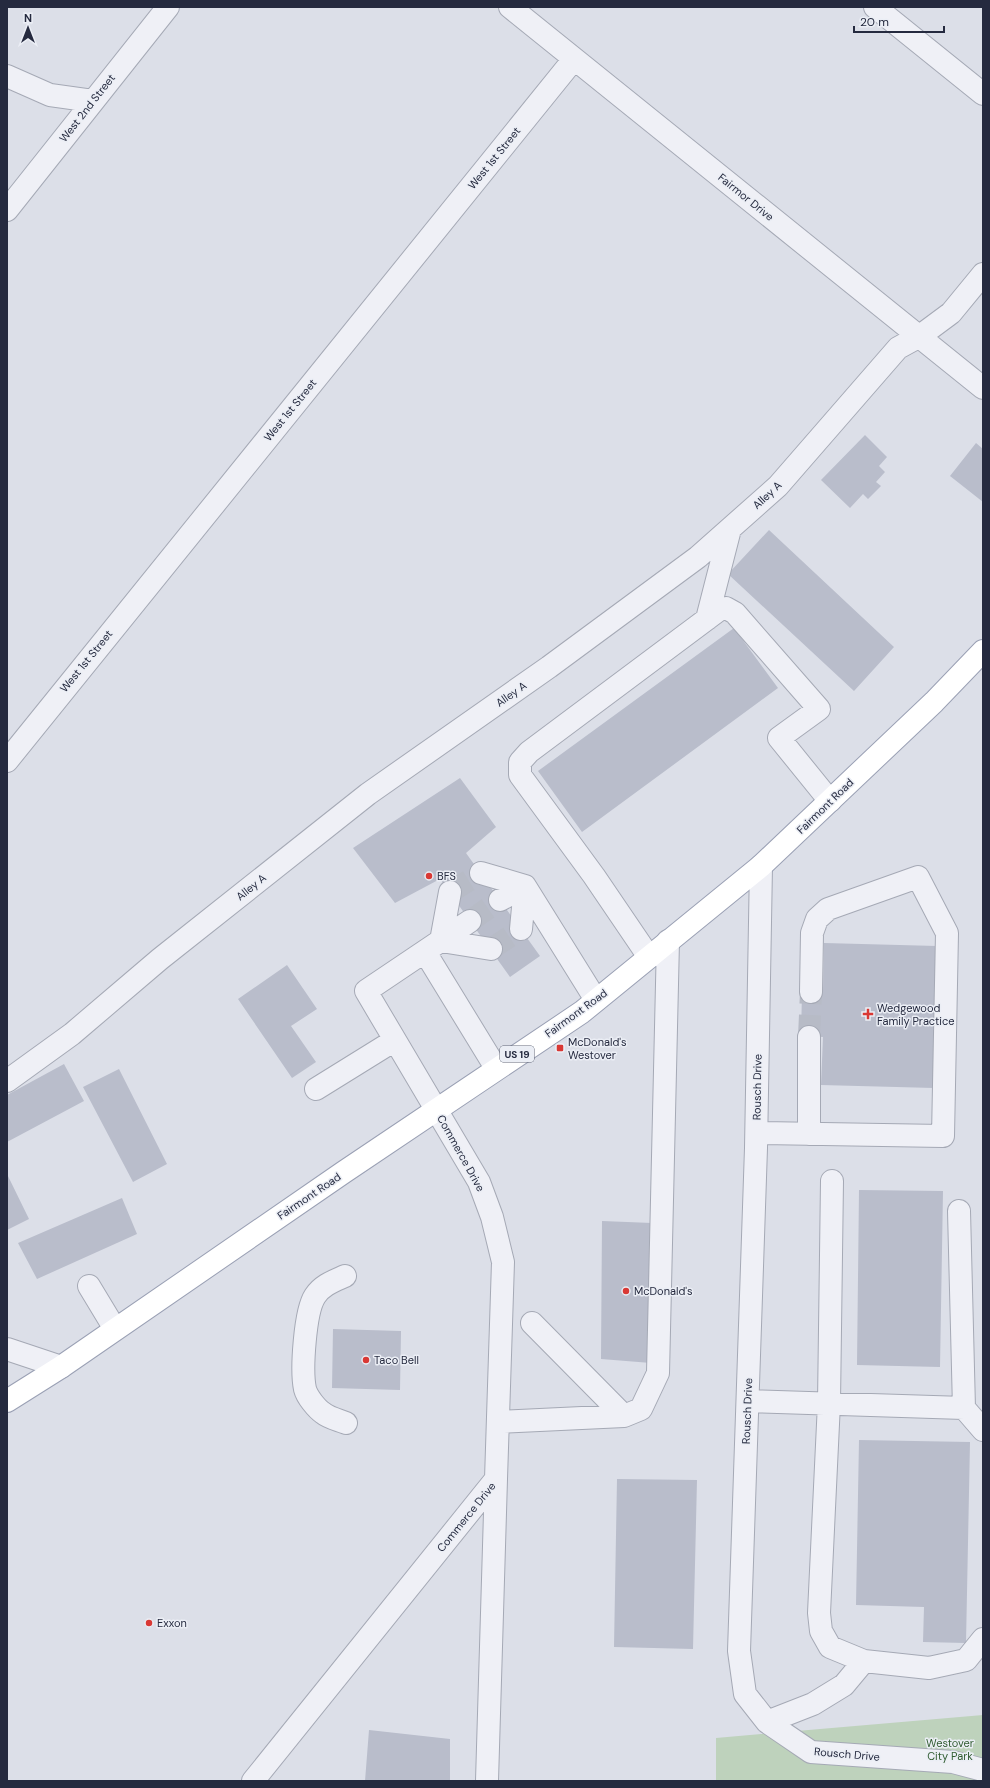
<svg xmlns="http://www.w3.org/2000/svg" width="990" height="1788" font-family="'DM Sans',sans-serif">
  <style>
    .green { fill: #bed2bc }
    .building { fill: #b9bdcb }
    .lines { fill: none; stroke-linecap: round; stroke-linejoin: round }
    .minor-tunnel { stroke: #b7bbc6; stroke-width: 22; stroke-dasharray: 22 11; stroke-linecap: butt }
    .minor-casing { stroke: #a5a9b5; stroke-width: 24 }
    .major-casing { stroke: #9aa0b4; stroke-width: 24 }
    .minor { stroke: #eff0f6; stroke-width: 22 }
    .major { stroke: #fff; stroke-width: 22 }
    .poi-dot { fill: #d93834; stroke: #ebeef5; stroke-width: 1.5 }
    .labels { text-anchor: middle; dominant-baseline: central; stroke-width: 3; stroke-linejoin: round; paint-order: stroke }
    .shield { fill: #ebeef5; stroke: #606576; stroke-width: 1 }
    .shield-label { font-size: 10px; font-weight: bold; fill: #252a3f }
    .street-label { font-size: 11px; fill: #252a3f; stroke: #ebeef5 }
    .poi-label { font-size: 11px; fill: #252a3f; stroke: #ebeef5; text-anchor: start }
    .park-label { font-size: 11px; fill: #315c31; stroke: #ebeef5 }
  </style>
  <rect width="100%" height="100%" fill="#dcdfe8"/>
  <!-- green -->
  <path class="green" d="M983,1715v66h-267v-43z"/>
  <!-- building -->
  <path class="building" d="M865,435l22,22 -8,9 6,6 -9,10 5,4 -13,13 -5,-5 -13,14 -29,-28z
    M976,443l7,6v53l-33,-26z
    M769,530l125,117 -40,44 -126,-117z
    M734,628l44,60 -196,144 -44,-61z
    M460,778l36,49 -30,26 74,103 -30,21 -70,-98 -45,24 -42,-55z
    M824,943l113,3 -3,142 -113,-3 2,-48 -22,-1 1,-44h21z
    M287,965l30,44 -26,17 25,36 -24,16 -54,-79z
    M64,1064l20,37 -77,41v-47z
    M119,1069l48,95 -34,18 -50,-95z
    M7,1174l22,45 -22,11z
    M859,1190l84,1 -3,176 -83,-2z
    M122,1198l15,36 -100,45 -19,-36z
    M602,1221l50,2 -1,140 -50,-4z
    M333,1329l68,2 -1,59 -68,-2z
    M859,1440l111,2 -4,201 -43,-1 1,-35 -68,-2z
    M617,1479l80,1 -4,169 -79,-2z
    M369,1730l81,9v42h-85z"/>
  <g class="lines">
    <!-- minor-tunnel -->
    <path class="minor-tunnel" d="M450,892l31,-19
      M470,921l30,-21
      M491,949l30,-20
      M809,1037l2,-45"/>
    <defs>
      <path id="minor" d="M510,7l473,381
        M875,7l108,87
        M7,76l43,19 43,6
        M7,210l161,-203
        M707,619l23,-90
        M7,761l567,-702
        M761,866l-5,282 -17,503 6,43 22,28 44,30 142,10 30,8
        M481,873l44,13 71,114
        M500,900l25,-14
        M521,929l4,-43
        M441,941l50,8
        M441,941l9,-49
        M425,952l71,116
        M649,957l-55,-81 -74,-101v-13l9,-10 190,-142 7,-2 9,5 84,96 -40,29 51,63
        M7,1081l65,-47 88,-75 208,-165 181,-127 149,-110 80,-71 120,-138 22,-12 31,-23 32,-39
        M316,1089l79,-49
        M757,1133l186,3 4,-203 -29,-56 -90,32 -11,10 -5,14 -1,59
        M809,1134v-97
        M832,1181l-3,222 -10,210 2,18 9,16 34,14 65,7 37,-8 17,-21
        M959,1211l5,197
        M345,1276c-11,5 -23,9 -30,20 -10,15 -14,74 -10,93 2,8 12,20 18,24 6,5 16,7 23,10
        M89,1286l26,43
        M532,1323l92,93
        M7,1349l54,18
        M748,1401l216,7 19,22
        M498,1422l126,-6 17,-7 17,-36 10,-432
        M767,1722l46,-18 31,-19 20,-24
        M253,1781l243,-302 7,-217 -11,-45 -13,-35 -113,-191 104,-70
        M487,1781l9,-302"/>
      <path id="major" d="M7,1401l54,-34 283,-195 238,-160 179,-146 173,-164 49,-51"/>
    </defs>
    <!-- minor casing -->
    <use href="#minor" class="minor-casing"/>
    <!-- major casing -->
    <use href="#major" class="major-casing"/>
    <!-- minor -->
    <use href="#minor" class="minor"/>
    <!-- major -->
    <use href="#major" class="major"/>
  </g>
  <!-- markers -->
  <g class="poi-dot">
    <circle cx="429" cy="876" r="4"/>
    <path d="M866 1008h4v4h4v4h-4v4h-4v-4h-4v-4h4z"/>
    <rect x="556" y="1044" width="8" height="8" rx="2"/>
    <circle cx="626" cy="1291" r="4"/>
    <circle cx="366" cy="1360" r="4"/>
    <circle cx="149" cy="1623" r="4"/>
  </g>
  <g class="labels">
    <!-- shield labels -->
    <rect class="shield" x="500" y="1046" width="34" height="16" rx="3"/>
    <g class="shield-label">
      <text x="517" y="1054">US 19</text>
    </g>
    <!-- street labels -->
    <g class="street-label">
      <text transform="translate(87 108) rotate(-52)">West 2nd Street</text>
      <text transform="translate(494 158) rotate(-51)">West 1st Street</text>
      <text transform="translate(746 197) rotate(39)">Fairmor Drive</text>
      <text transform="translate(290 410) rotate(-51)">West 1st Street</text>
      <text transform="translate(767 495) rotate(-43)">Alley A</text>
      <text transform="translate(86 661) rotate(-51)">West 1st Street</text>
      <text transform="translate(511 694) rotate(-35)">Alley A</text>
      <text transform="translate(825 806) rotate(-44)">Fairmont Road</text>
      <text transform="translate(251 887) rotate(-39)">Alley A</text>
      <text transform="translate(576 1013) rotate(-36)">Fairmont Road</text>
      <text transform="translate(757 1087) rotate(-89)">Rousch Drive</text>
      <text transform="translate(461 1153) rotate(61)">Commerce Drive</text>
      <text transform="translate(309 1196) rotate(-34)">Fairmont Road</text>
      <text transform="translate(747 1411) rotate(-88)">Rousch Drive</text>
      <text transform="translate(466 1517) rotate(-51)">Commerce Drive</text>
      <text transform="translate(847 1754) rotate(5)">Rousch Drive</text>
    </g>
    <!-- poi labels -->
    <g class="poi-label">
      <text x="437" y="876">BFS</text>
      <text x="877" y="1008">Wedgewood<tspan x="877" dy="13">Family Practice</tspan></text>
      <text x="568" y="1042">McDonald's<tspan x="568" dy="13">Westover</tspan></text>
      <text x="634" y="1291">McDonald's</text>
      <text x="374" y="1360">Taco Bell</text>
      <text x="157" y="1623">Exxon</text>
    </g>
    <!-- park labels -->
    <g class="park-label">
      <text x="950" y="1743">Westover<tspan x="950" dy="13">City Park</tspan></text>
    </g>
  </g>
  <!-- border -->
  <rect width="990" height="1788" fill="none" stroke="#252a3f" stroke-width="16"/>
  <!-- north arrow -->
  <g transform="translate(28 28)" stroke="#ebeef5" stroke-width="3" paint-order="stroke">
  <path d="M0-3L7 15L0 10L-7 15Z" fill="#252a3f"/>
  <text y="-6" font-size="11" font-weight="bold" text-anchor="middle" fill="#252a3f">N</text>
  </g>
  <!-- scale -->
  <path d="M854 26v6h90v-6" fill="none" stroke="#252a3f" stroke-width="2"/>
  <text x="860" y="26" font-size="12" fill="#252a3f" stroke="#ebeef5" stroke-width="3" paint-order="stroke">20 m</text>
</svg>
